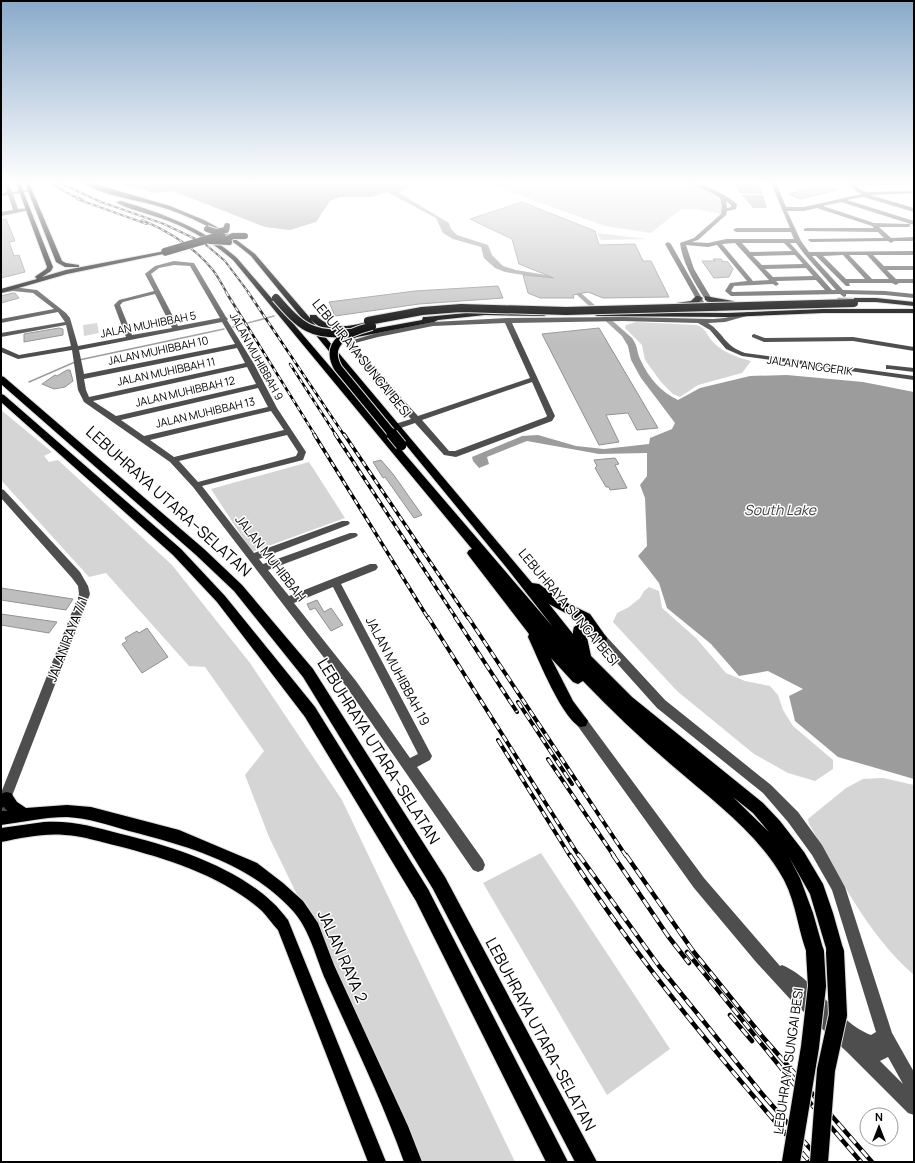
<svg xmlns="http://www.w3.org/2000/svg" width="915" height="1163" font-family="Manrope,sans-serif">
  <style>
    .green { fill: #d5d5d5 }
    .water { fill: #9c9c9c }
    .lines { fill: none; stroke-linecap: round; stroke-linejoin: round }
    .stream { stroke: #9c9c9c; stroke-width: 1.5 }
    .building { fill: #bebebe; stroke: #929292 }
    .major-casing { stroke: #dbdbdb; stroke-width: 2 }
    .highway-casing { stroke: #dbdbdb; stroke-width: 2 }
    .minor { fill: #4e4e4e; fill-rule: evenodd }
    .major { fill: #000; fill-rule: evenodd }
    .highway { fill: #000; fill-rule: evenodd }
    .rail-far4-casing { stroke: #000; stroke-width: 2 }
    .rail-far3-casing { stroke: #000; stroke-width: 2.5 }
    .rail-far2-casing { stroke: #000; stroke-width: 3.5 }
    .rail-far1-casing { stroke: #000; stroke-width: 4 }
    .rail-casing { stroke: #000; stroke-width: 4.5 }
    .rail-far4 { stroke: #fff; stroke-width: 1; stroke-dasharray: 3.5; stroke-linecap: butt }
    .rail-far3 { stroke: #fff; stroke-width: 1.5; stroke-dasharray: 4.5; stroke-linecap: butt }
    .rail-far2 { stroke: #fff; stroke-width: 2; stroke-dasharray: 5.5; stroke-linecap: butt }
    .rail-far1 { stroke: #fff; stroke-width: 2.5; stroke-dasharray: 7; stroke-linecap: butt }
    .rail { stroke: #fff; stroke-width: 3; stroke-dasharray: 9; stroke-linecap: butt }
    .major-bridge-casing { stroke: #dbdbdb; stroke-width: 6; stroke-linecap: butt }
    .highway-bridge-far3-casing { stroke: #dbdbdb; stroke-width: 8; stroke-linecap: butt }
    .highway-bridge-far2-casing { stroke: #dbdbdb; stroke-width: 10; stroke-linecap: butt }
    .highway-bridge-far1-casing { stroke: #dbdbdb; stroke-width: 13; stroke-linecap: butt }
    .highway-bridge-casing { stroke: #dbdbdb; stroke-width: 20; stroke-linecap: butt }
    .major-bridge { stroke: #000; stroke-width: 5.5 }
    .highway-bridge-far3 { stroke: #000; stroke-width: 6 }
    .highway-bridge-far2 { stroke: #000; stroke-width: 8 }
    .highway-bridge-far1 { stroke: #000; stroke-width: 11 }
    .highway-bridge { stroke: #000; stroke-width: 18 }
    .labels { text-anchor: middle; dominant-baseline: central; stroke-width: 3; stroke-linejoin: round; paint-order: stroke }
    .far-street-label { font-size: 11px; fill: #000; stroke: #fff }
    .street-label { font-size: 13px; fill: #000; stroke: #fff }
    .water-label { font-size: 14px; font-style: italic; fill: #3d3d3d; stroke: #fff }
    .near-street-label { font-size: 16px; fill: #000; stroke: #fff }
  </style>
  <rect width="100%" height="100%" fill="#fff"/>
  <!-- green -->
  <path class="green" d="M485,183h201c17,4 39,11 36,31l-27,-5h-14l-30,24 -46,-7z
    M597,233l50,6 -46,1z
    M636,322l61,3c9,3 10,11 17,18 10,10 23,14 37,18l-9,12 -44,12 -18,12 -7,-3 -12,-12 -16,-22 -3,-15 -17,-17 1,-3z
    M97,323l2,10 -15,3 -1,-11z
    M1,410l51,42 -8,4 5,6 9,-2 114,105 78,98 92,137 173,362h-96l-30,-78 -120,-247 -24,-62 19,-24 -59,-84 -16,-1 -83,-93 -17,4 -88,-97z
    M309,462l36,56 -93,34 -41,-63z
    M649,587l10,4 3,17 34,30 30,35 19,8 25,5 8,9 5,15 10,16 40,34v9l-18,12 -27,-8 -34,-19 -77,-63 -64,-69 4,-9 12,-6 11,-9 4,-7z
    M883,778l31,7v190c-47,-41 -74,-98 -105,-151l-1,-5 38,-31 17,-9z
    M541,853l129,196 -63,46 -124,-212z"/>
  <!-- water -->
  <path class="water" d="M118,183h296l-15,10 50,30 2,6 6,6 31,10 4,10 11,11 13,4 42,7 23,16 51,45c7,10 4,14 9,23 8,17 20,31 37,39l22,-12 50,-12 37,-1 76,7 51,10v387l-76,-22 -43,-36 -6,-25 14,-7 -35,-18 -29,5 -28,-32 -44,-36 -8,-25 -21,-27 9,-10 -2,-48 -5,-13 7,-9v-23l-48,1 -72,-13 -40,16 2,7 -10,4 -6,-7 -1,-4 50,-21 16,-1 38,11 28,3 45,-5 1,-6 22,-9 3,-6 -34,-45 -10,-18 -3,-14 -6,-10 -46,-42 -46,-18 -25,-4 -10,-4 -11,-10 -3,-11 -28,-8 -10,-6 -7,-15 -49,-26 -16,5h-31l-10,4 -14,21 -26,8 -25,-3 -92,-36 -17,2z
    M733,184h23l4,2 3,8 -23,-1z
    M742,195h21l4,13h-14z"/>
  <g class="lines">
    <!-- stream -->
    <path class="stream" d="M233,327l41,-11
      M79,360l145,-31
      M29,382l46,-20"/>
  </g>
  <!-- building -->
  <path class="building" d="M827,185l10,5 -37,9 -11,-5z
    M522,202l73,29 4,14 36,-1 8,17h8l18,36 -66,1 -15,-6 -15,3 1,3h-34l-12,-5 -5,-18 31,3 -35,-14 -7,-25 -42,-20z
    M6,219l9,22 -6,1 5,14 5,-1 6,17 -24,6v-58z
    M713,259h8l1,2 6,1 5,7 -4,8 -15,1 -12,-17h13z
    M498,286l5,12 -84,6 -84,12 -6,-14 86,-11z
    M13,293h2l4,5 -18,5v-7z
    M59,328l4,1v6l-39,7v-8z
    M599,328l59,100 -21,2 -9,-17 -22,2 13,27 -20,3 -57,-111z
    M67,370h3l3,11 -8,6 -11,2 -12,-5 13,-9 2,1z
    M615,458l4,6 -4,1 12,23 -17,2 -1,-3h-3l-11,-19 2,-2 -3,-6z
    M381,460l12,14 29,41 -8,3 -29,-41 -2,1 -10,-16z
    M1,588l72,11 -7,11 -65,-10z
    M317,600l7,12 7,-4 12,17 -12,6 -16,-23 -5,2 -3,-6z
    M1,614l56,8 -8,11 -48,-8z
    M147,628l21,29 -26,16 -20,-29 5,-3 -2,-3 12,-7 2,2z"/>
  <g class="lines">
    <defs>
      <path id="major" d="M16,183h4l33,84 -2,4 -9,6 24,-7 99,-19 3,2 -101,21 -66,19v-4l36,-10 -2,-2 1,-1 10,-7 1,-2z
        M25,183h4l33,78 4,2 13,2v2h-14l-9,-5z
        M6,792l5,1 6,9 9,6 41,-3 24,2 88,23 78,33 26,20 20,18 15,22 16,42 74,161 14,36h-18c-22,-62 -51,-121 -78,-181 -10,-23 -16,-51 -33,-70 -42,-47 -105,-65 -164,-80 -20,-6 -41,-13 -62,-14 -22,0 -44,5 -66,8v-14h6l-3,-4 -3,1v-14z
        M44,822c27,-2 51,5 77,12 50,12 113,32 151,68 6,5 11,12 16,18l98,242h-18l-90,-232c-6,-6 -10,-13 -16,-19 -39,-35 -94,-52 -144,-65 -17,-4 -35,-10 -53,-11 -22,-2 -43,3 -64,7v-14z"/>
      <path id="highway" d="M84,183h7l79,23 34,14 22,12 29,22 55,64v-3h6c13,15 30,12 47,8 5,-2 11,-4 16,-3v4h-3c-21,5 -48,14 -65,-4l221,263 7,1 22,16 29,14 17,24 -1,4c-9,3 -13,-5 -20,-9l5,23 41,41 131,106 17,18 24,31 19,32 10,29 11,39 -3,6 -6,3 -6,-3 -19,-64 -21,-37 11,21 13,35 11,39 -3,6 -6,3 -6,-3c-11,-25 -12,-53 -25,-78 -26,-47 -71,-79 -110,-113 -32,-27 -62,-56 -91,-86l-5,3 -5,-2 -22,-24 22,43 15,20 -2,5 -5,1c-18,-6 -44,-71 -53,-90l1,-3 -60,-78 -2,-3 2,-3 3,-1 -239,-289c-22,-19 -46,-33 -73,-42 -11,-4 -36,-10 -44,-16l5,-1c43,13 82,27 116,57l316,369 -47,-60 -255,-311c-28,-24 -61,-41 -97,-51 -18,-5 -56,-11 -70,-22zM549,604l33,18 -8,5 -1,4v3zM733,797l20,16 16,19z
        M696,296h3l4,2 -7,7 -16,2 -4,-2 1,-2 14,-2z
        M705,296l28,5 4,2c-8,6 -23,0 -32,-3z
        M838,298h38l38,4v4l-38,-4h-35l-4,-2z
        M823,309h91v4h-91l-96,4 -130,-1 -4,-2 4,-2 130,1z
        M485,311l59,1 4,2 -4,2 -59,-1 -47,5 -4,2 -77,15 -11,4 -4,-2 9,-6 71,-13 1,-3h3z
        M1,376l3,1 200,172 38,36 71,84 132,208 152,285h-22l-142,-273 -130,-212 -69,-86 -38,-36 -195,-171z
        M1,394l3,1 177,154 44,47 90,111 113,182 140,273h-22l-130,-261 -111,-184 -88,-115 -44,-47 -172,-153z"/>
    </defs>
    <!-- major casing -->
    <use href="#major" class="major-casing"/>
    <!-- highway casing -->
    <use href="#highway" class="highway-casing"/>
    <!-- minor -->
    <path class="minor" d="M4,183h4l4,9 20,-3v2l-19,3 5,15 12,-1v2l-29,6v-4l12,-2 -5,-15 -7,1v-2l6,-2z
      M688,183c13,-2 38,12 49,21l-1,5 -9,2 -1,4 -28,25 -6,2 16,1 18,-4h68l-3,-7h-55l-3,-2 3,-2h54l-17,-40 -1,-3 2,-2h5l-2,2 9,22h18l58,-13 -5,-2 -9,-9h66v2h-58l5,5 6,2 47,-1v2l-44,2 44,13v4l-51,-15 -16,3 67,21v4l-73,-23 -18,4 51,17 36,1v2l-2,1h-29l12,11 23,-1v4h-20l-3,2 -3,-2 -77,1 -3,-2 1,-1 75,-1 -6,-6 -74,-1v-2l2,-1h68l-2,-2 -55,-18 -13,3h-17l14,30 8,11 105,-1v4h-41l11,11h30v4h-27l9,9h18v4h-15l-3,2 -4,-2h-43l1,3h-4l-30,-30h-4l31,34 42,1 29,3v4l-29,-3 -39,-1v2l-2,1 -4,-3 -109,2 -6,-5 5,-8 17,-2 -30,-36 -9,2 -22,-2 8,24 25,42 -5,1c-14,-20 -31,-45 -34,-69l14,-5 27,-24 1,-8 -2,-8 -12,-7zM726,201l5,4v2l-4,1zM735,243l34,37 -16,1 -31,-37zM742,243h42l8,8 -42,1zM790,243h6l9,12 31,35h-4zM795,255l8,9 -41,1 -9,-9zM843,255l22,24h-19l-23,-23zM849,255h18l22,24h-17zM806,268l7,8 -40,1 -8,-8zM816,280l9,10 -92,2 -2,-1 3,-5 39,-2 3,2 3,-2 -3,-3z
      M668,242l3,2 38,67 -1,1 -5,-1 -38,-67z
      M174,261l20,2 32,54 2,2 -1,1 27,44 23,44 29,44 -3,8 -101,26 52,67 88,-32h6l2,2 -2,2 -89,34 4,5 87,-31h6l2,2 -2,2 -88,33 21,26 81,-32h6l2,3 -2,3 -35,14 91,172 -2,4 -13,7 66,93 2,5 -2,5 -5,2 -5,-2 -125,-181 -155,-202 -23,-25 -86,-60 -6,-12 -6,-40 -54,9 -17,-7v-5l18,8 52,-9 -5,-21 -65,12v-4l64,-11 -7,-10 -57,11v-4l53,-10 -21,-16 -20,-2 -12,2v-4l12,-2 24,3 29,23 4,5 8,28 48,-9 -12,-32 5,-5 35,-9 -9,-17 1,-1 9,-7zM174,265l16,1 30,52 -42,8 -27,-52 8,-6zM155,294l17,34 -40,7 -12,-30 3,-3zM222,322l13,22 -151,30 -5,-24zM237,348l8,15 -156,34 -3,-7 -2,-11zM247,367l9,17 -140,32 -23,-15zM258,388l10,19 -124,29 -23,-16zM271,411l13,19 -110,27 -24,-17zM287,435l11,17 -2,4 -98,26 -19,-21zM333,587l85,167 -8,4 -54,-77 -62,-78z
      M748,312l2,1v2l-25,7 -17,1c16,10 16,23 37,30l169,23v4l-172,-24 -16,-7 -16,-19 -12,-7 -75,-2 -111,2 43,93 -3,5 -96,36 -12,-2 -29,-32 -17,6h-6v-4l19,-6 -64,-73 3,-5 27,-8 56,-11 74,-4 116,-1 90,2 12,-1zM505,323l25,55 -112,38 -64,-70 1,-3 23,-6 55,-11zM532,382l15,34 -1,1 -91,34h-6l-27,-31z
      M754,334l11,4 88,-1 61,10v4l-61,-10 -89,1 -12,-5v-2z
      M886,365l28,3v4l-25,-3h-3z
      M1,489l3,1 76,82 8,14 2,8 -83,215 -1,5 -5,1v-22l78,-199 -1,-8 -6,-8 -71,-80z
      M601,634l4,1 60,65 106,85 27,27 24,33 23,42 47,146 22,39v43l-6,-2 -61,-61 -57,-53 -34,-37 -62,-74 -117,-163 -2,-4 2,-4 4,-1 4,1 119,161 76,88 2,-1c34,14 56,58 89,70l5,-3 -44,-142 -20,-35 -24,-33 -25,-29 -106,-85 -60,-67 -1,-3 1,-3zM888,1057l15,27 -23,-23z"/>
    <!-- major -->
    <use href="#major" class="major"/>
    <!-- highway -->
    <use href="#highway" class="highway"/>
    <defs>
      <path id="rail-far4" d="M51,183l20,12 12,5
        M60,183l41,19 63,22 40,19 21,18 24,32
        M77,199l70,25
        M142,220c26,11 52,27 70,49 6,7 10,16 15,24"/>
      <path id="rail-far3" d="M226,292l89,143
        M248,292l96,143
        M290,364l46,71"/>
      <path id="rail-far2" d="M314,434l114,184
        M335,434l121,184
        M344,434l124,184"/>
      <path id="rail-far1" d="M428,617l151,239
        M455,617l62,95
        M468,617l158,239
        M518,702l54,82
        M498,740l72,116
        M548,759l66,97"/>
      <path id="rail" d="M570,855c70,109 155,209 240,307
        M579,855l80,111 104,129 59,67
        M613,855l55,81 21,27
        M626,855l67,96 69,85 110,126
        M687,952l107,132 67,78
        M730,1015l22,26"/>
    </defs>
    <!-- rail-far4 casing -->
    <use href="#rail-far4" class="rail-far4-casing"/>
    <!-- rail-far3 casing -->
    <use href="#rail-far3" class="rail-far3-casing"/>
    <!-- rail-far2 casing -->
    <use href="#rail-far2" class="rail-far2-casing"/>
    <!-- rail-far1 casing -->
    <use href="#rail-far1" class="rail-far1-casing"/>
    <!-- rail casing -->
    <use href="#rail" class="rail-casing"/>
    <!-- rail-far4 -->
    <use href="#rail-far4" class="rail-far4"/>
    <!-- rail-far3 -->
    <use href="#rail-far3" class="rail-far3"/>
    <!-- rail-far2 -->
    <use href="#rail-far2" class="rail-far2"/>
    <!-- rail-far1 -->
    <use href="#rail-far1" class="rail-far1"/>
    <!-- rail -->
    <use href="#rail" class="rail"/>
    <defs>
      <path id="major-bridge" d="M164,251l54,-16 5,1 -58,17"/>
      <path id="highway-bridge-far3" d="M207,229l9,3 10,-2 1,-4
        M210,241l19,1 -2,-3 6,-3h12"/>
      <path id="highway-bridge-far2" d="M276,298c25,29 35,38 74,35
        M368,321l54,-10 39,-3 105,3 288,-8
        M372,326c-22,6 -49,15 -34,42l55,67"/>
      <path id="highway-bridge-far1" d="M392,434l9,11"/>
      <path id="highway-bridge" d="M791,1162l19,-115 7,-61 -2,-34
        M819,1162l7,-92 12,-55 -3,-63"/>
    </defs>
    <!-- major-bridge casing -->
    <use href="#major-bridge" class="major-bridge-casing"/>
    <!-- highway-bridge-far3 casing -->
    <use href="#highway-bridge-far3" class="highway-bridge-far3-casing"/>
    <!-- highway-bridge-far2 casing -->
    <use href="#highway-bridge-far2" class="highway-bridge-far2-casing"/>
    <!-- highway-bridge-far1 casing -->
    <use href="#highway-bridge-far1" class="highway-bridge-far1-casing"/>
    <!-- highway-bridge casing -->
    <use href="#highway-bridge" class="highway-bridge-casing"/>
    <!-- major-bridge -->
    <use href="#major-bridge" class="major-bridge"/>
    <!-- highway-bridge-far3 -->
    <use href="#highway-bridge-far3" class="highway-bridge-far3"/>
    <!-- highway-bridge-far2 -->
    <use href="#highway-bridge-far2" class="highway-bridge-far2"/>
    <!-- highway-bridge-far1 -->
    <use href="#highway-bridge-far1" class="highway-bridge-far1"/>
    <!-- highway-bridge -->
    <use href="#highway-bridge" class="highway-bridge"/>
  </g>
  <!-- sky -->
  <linearGradient id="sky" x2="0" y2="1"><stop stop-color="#89aaca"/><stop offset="0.53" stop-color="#fff"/><stop offset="1" stop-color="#fff" stop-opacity="0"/></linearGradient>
  <rect width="915" height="345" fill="url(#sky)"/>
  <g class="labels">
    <!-- far-street labels -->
    <g class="far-street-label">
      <text transform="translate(148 324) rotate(-11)">JALAN MUHIBBAH 5</text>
      <text transform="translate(158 350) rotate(-12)">JALAN MUHIBBAH 10</text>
      <text transform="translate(257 356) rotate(61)">JALAN MUHIBBAH 9</text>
      <text transform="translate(810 365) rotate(8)">JALAN ANGGERIK</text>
      <text transform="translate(166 371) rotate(-12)">JALAN MUHIBBAH 11</text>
      <text transform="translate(185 391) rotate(-13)">JALAN MUHIBBAH 12</text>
      <text transform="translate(205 412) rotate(-13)">JALAN MUHIBBAH 13</text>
    </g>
    <!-- street labels -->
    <g class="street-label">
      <text transform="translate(362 358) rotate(51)">LEBUHRAYA SUNGAI BESI</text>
      <text transform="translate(271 558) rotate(52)">JALAN MUHIBBAH</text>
      <text transform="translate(569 607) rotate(50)">LEBUHRAYA SUNGAI BESI</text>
      <text transform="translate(67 639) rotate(-69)">JALAN RAYA 7/1</text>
      <text transform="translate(398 671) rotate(62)">JALAN MUHIBBAH 19</text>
      <text transform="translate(788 1061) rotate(-82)">LEBUHRAYA SUNGAI BESI</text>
    </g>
    <!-- water labels -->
    <g class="water-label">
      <text x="780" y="509">South Lake</text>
    </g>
    <!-- near-street labels -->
    <g class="near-street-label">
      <text transform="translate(169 501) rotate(42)">LEBUHRAYA UTARA–SELATAN</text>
      <text transform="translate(379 751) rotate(58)">LEBUHRAYA UTARA–SELATAN</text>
      <text transform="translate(343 956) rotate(66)">JALAN RAYA 2</text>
      <text transform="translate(541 1034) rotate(62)">LEBUHRAYA UTARA–SELATAN</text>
    </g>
  </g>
  <!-- border -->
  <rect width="915" height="1163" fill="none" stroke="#000000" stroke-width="4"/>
  <!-- north arrow -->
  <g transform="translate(879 1127)"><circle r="19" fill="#ffffff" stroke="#999999"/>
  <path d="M0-3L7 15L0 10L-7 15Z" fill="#000000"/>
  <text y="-6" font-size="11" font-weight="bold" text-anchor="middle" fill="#000000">N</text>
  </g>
</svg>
